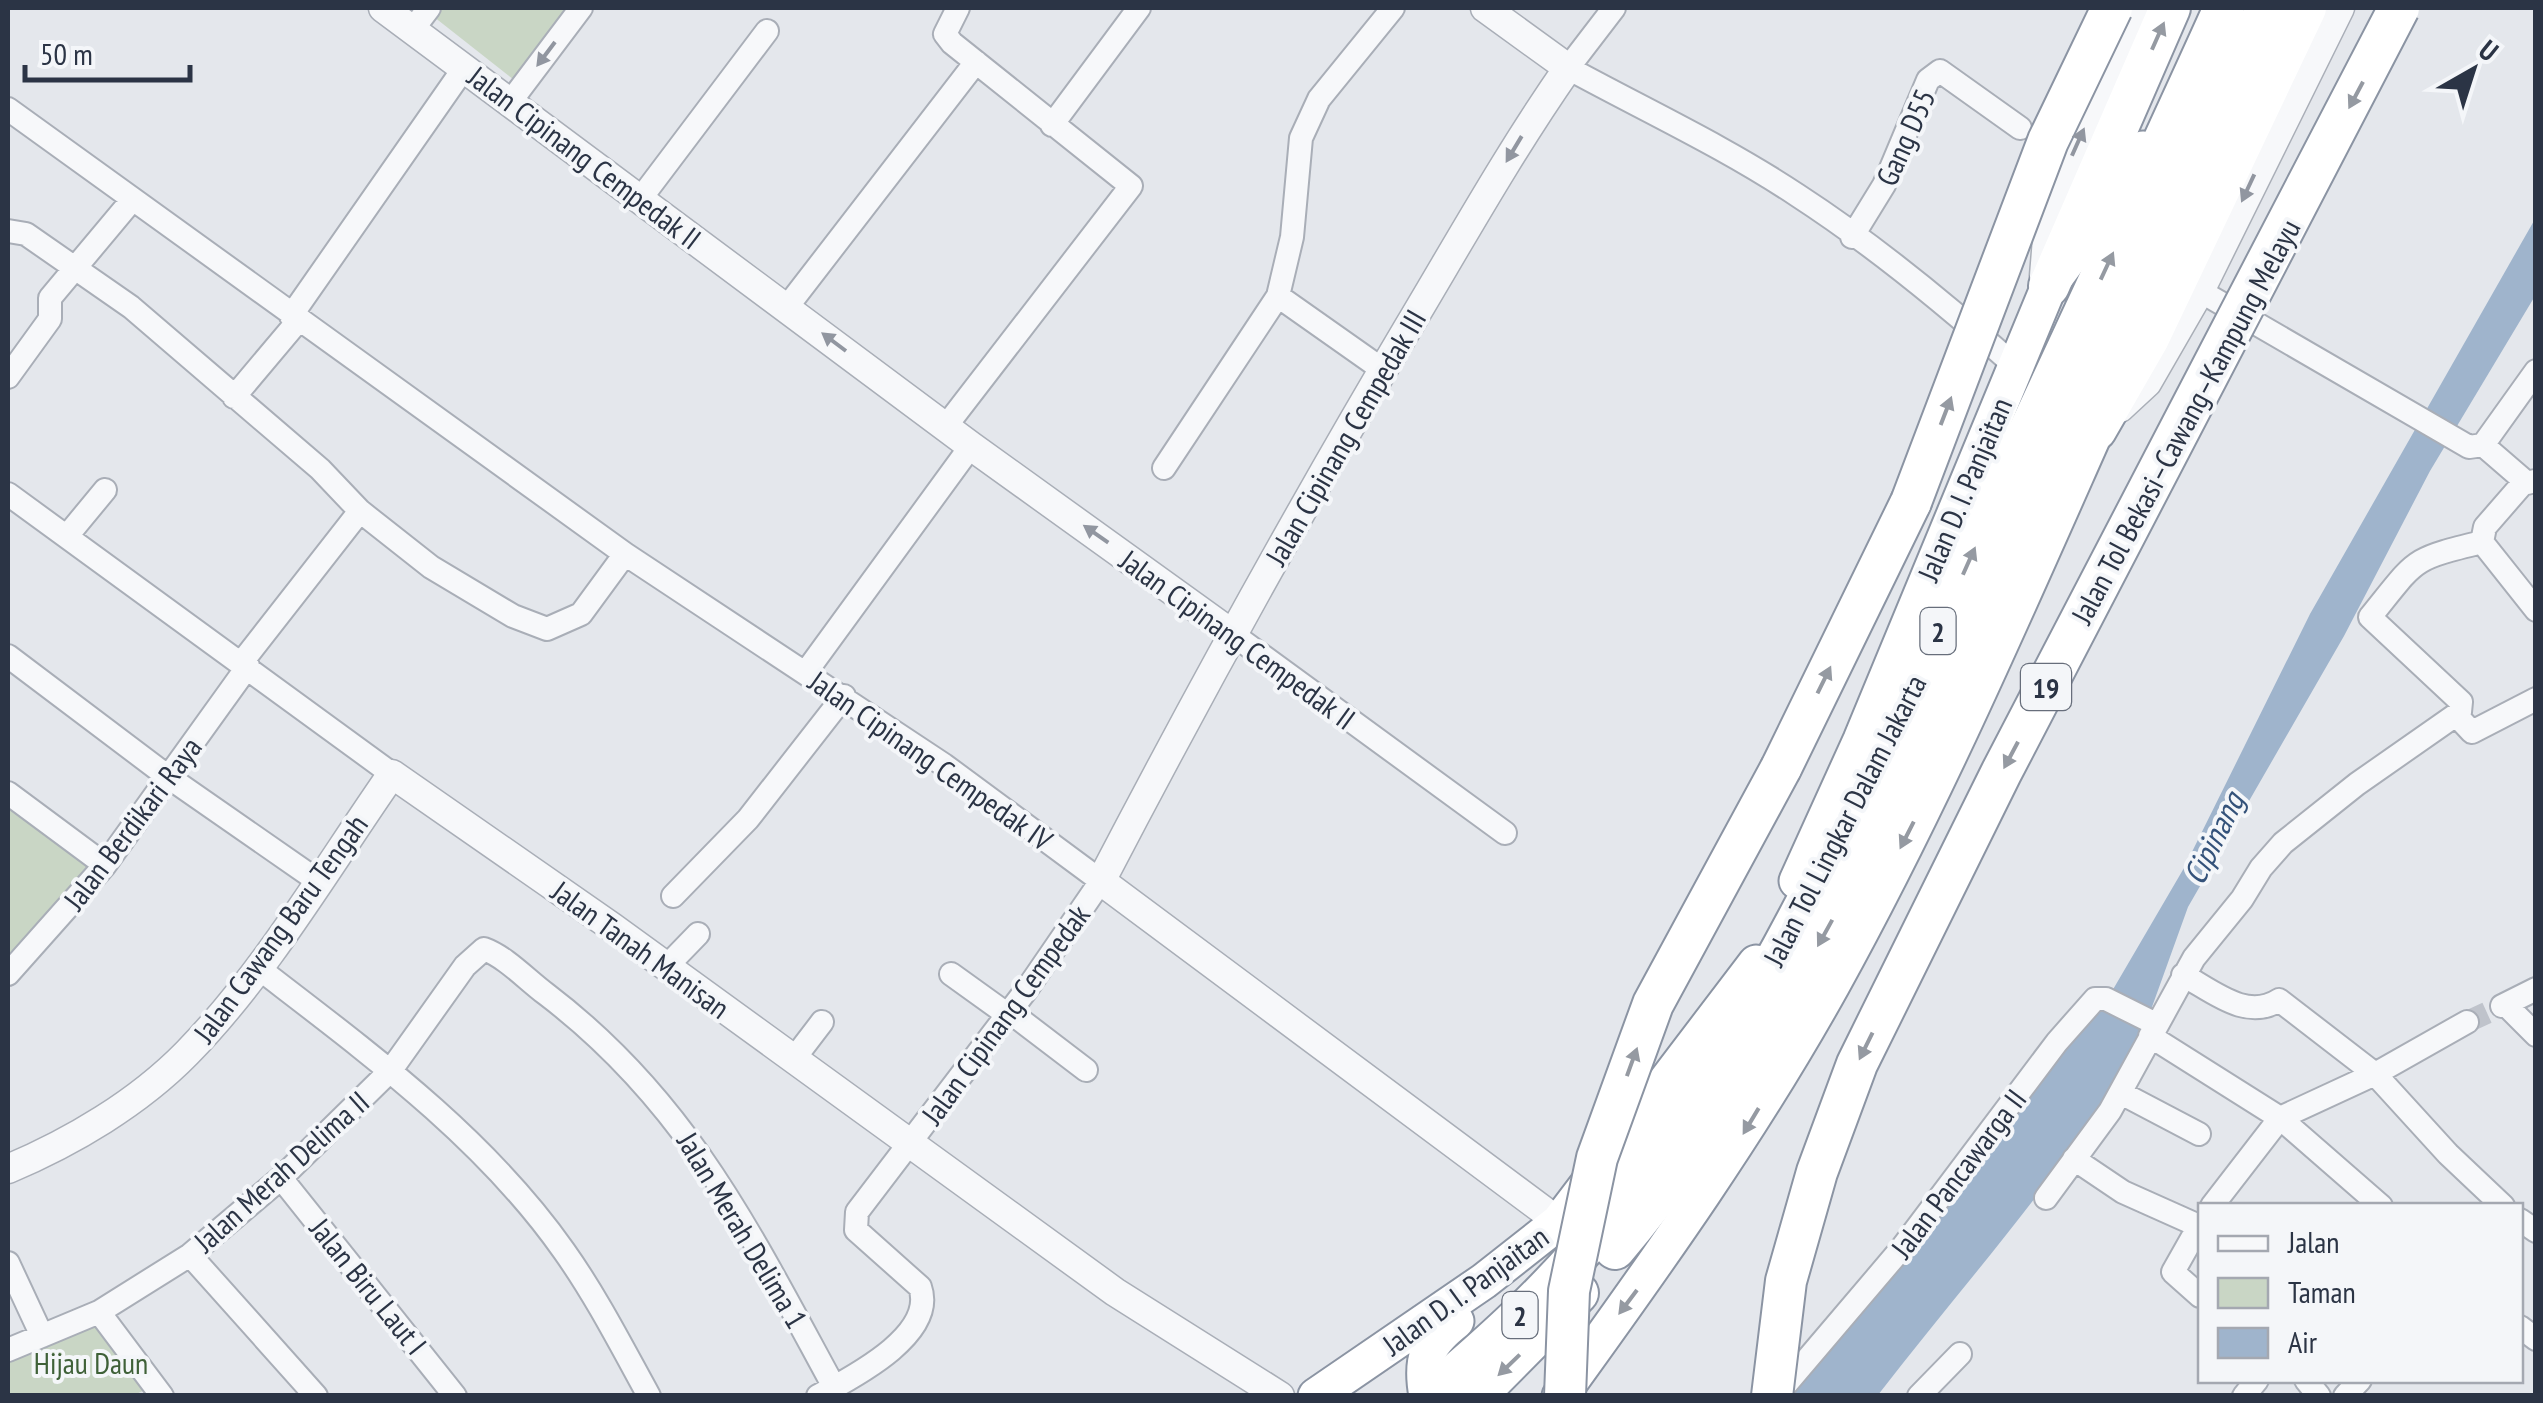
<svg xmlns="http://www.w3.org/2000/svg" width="2543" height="1403" font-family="'PT Sans Narrow',sans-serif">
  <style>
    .green { fill: #c9d6c5 }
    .water { fill: #9fb4cc }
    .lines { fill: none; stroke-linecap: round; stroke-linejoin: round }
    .minor-tunnel { stroke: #bfc3cb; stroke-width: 22; stroke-dasharray: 22 11; stroke-linecap: butt }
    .minor-casing { stroke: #a9aeb7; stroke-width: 26 }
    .tertiary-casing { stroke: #a9aeb7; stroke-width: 31 }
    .trunk-casing { stroke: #8b94a3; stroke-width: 39 }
    .motorway-casing { stroke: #8b94a3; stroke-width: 44 }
    .minor { stroke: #f7f8fa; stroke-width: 22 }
    .tertiary { stroke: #f7f8fa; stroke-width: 28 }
    .trunk { stroke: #fff; stroke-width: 35 }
    .motorway { stroke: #fff; stroke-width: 40 }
    .motorway-bridge-casing { stroke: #8b94a3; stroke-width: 44; stroke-linecap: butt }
    .motorway-bridge { stroke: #fff; stroke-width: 40 }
    .oneway { fill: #959aa2 }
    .oneway2 { fill: #9196a0 }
    .labels { text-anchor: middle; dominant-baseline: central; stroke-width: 8; stroke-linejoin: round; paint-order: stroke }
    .shield { fill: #f4f6f9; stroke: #676e7b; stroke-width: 2.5 }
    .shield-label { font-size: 28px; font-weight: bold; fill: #2b3445 }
    .street-label { font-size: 30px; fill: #2b3445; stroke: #f4f6f9 }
    .park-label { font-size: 30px; fill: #3f6138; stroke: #f4f6f9 }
    .water-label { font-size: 32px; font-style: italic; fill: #34527a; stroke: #f4f6f9 }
  </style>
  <rect width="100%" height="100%" fill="#e4e7ec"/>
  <!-- green -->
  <path class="green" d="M433,8h141l-56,75 -89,-70z
    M8,805l83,62 -83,92z
    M101,1320l48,68 -17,8 -124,-1v-32z"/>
  <!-- water -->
  <path class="water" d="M2535,219v77l-105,175 -86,165 -156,271 -40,111 -40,-20 76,-130 126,-254z
    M2099,1001l52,23c-74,136 -179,249 -273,371l-93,1z"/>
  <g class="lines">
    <!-- minor-tunnel -->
    <path class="minor-tunnel" d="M2467,1022l35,-16"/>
    <defs>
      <path id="minor" d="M1614,8l-46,60c77,42 157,79 229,127 77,50 150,110 218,171
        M413,29l16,-21
        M511,101l70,-93
        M8,109l617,445 319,211 157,116 -74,108 -170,223 -1,18 64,57c17,48 -69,91 -102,109
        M1052,125l87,-117
        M641,198l126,-167
        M8,231l18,3 105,73 189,162 40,42 -118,151
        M1852,237l32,-52 44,-105 12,-9 80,57
        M2200,291l269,156 14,-2 53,-74
        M1278,296l105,74
        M787,307l189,-245
        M291,316l173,-248
        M8,377l42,-58v-21l82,-98
        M234,397l64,-76
        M946,426l185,-240 -179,-143 -7,-9 13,-26
        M2483,445l44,38 8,-2
        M1164,468l114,-172 14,-59 9,-99 18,-39 74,-91
        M8,494l384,280
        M360,511l71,56 82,49 34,13 34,-15 44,-60
        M67,536l38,-46
        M2482,542l3,-15 40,-46
        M1231,633l274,200
        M8,656l159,120 151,105
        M806,672l165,-226
        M2456,715l16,17 64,-33
        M8,793l97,72
        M673,896l75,-77 96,-123
        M257,967c109,84 227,170 307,284 32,45 58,96 85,145
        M666,967l32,-33
        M8,974l97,-109 143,-199
        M951,974l57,41
        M2183,975c31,17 64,46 96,25l96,74 92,-52
        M2506,1005l30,30
        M2502,1006l34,-17
        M1010,1012l76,58
        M2150,1036l130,82 101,88
        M793,1060l29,-38
        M2121,1093l78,41
        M2074,1159l49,33 76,34 -26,46 27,24
        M281,1178l174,218
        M2046,1198l64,-87 84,-153 48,-59 19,-31 22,-25 74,-59 103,-72 1,-10 -91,-85c48,-59 39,-57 112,-75l54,68
        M2212,1206l68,-88 95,-44 73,80 55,52
        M2520,1220l16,11
        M190,1255l126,141
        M8,1263l34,73
        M99,1312l63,84
        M2520,1327l16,12
        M8,1350l91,-38 91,-57 91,-77 110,-108 74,-104 19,-17c22,8 43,31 62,45 142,108 205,241 288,393
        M2306,1380l13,16
        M1776,1396l125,-147 156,-207 38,-43h11l50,25
        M1919,1396l41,-42
        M2244,1396l13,-16
        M2345,1396l15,-16"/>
      <path id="tertiary" d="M383,8l588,438 260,187
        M1485,8l83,60c-58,83 -107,171 -159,258 -108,182 -210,367 -308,555l458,341
        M2044,276l5,-62 91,-206
        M2120,408l27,-25 53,-92 140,-283
        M8,1169c64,-27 130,-66 179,-116 80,-82 140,-186 205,-279l220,153 503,365 165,104"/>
      <path id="trunk" d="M1797,881l64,-141 188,-454 83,-113 11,-24
        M1316,1396l168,-115 75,-59 197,-259
        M1427,1396c-7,-38 0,-52 29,-75
        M1560,1396c97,-134 192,-267 272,-411 99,-179 181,-368 264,-555l6,-25"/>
      <path id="motorway" d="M2049,286l121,-278
        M2096,430l53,-92 157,-330
        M1781,768l130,-266
        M1615,1249c152,-181 253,-393 354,-605 101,-211 199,-424 298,-636
        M1430,1396c61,-52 123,-107 173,-171 159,-203 263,-439 370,-673 83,-181 169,-362 251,-544
        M1476,1396l102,-103"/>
    </defs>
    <!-- minor casing -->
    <use href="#minor" class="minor-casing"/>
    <!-- tertiary casing -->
    <use href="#tertiary" class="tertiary-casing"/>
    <!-- trunk casing -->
    <use href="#trunk" class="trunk-casing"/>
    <!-- motorway casing -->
    <use href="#motorway" class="motorway-casing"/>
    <!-- minor -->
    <use href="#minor" class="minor"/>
    <!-- tertiary -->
    <use href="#tertiary" class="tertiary"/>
    <!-- trunk -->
    <use href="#trunk" class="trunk"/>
    <!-- motorway -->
    <use href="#motorway" class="motorway"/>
    <defs>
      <path id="motorway-bridge" d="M1911,502l137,-361 64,-133
        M1565,1396l4,-105 28,-133 56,-154 128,-236
        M1772,1396l14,-115 31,-109 40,-108 144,-291 398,-765"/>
    </defs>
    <!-- motorway-bridge casing -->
    <use href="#motorway-bridge" class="motorway-bridge-casing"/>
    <!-- motorway-bridge -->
    <use href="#motorway-bridge" class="motorway-bridge"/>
  </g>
  <!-- one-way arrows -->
  <defs><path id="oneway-solid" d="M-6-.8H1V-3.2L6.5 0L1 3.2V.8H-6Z" transform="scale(2.5)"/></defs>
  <g class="oneway">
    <use href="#oneway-solid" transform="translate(2158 36) rotate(-66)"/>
    <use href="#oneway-solid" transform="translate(2356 95) rotate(118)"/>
    <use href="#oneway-solid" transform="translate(2107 266) rotate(-65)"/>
    <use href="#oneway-solid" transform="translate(1946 411) rotate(-69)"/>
    <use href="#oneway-solid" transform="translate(1969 561) rotate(-66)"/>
    <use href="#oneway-solid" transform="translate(1824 680) rotate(-64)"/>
    <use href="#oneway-solid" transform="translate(2011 755) rotate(118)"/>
    <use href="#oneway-solid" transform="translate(1907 835) rotate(117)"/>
    <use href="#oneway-solid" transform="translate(1825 933) rotate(119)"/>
    <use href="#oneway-solid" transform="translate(1866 1046) rotate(116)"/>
    <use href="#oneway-solid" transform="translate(1632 1062) rotate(-70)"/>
    <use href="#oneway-solid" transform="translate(1751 1121) rotate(121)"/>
    <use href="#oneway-solid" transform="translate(1628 1302) rotate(127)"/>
    <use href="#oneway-solid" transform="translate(1509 1365) rotate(136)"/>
  </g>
  <g class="oneway2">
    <use href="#oneway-solid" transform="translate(546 54) rotate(127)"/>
    <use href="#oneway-solid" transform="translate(2078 142) rotate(-66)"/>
    <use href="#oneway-solid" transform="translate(1514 149) rotate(121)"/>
    <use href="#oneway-solid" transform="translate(2248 188) rotate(115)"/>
    <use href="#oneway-solid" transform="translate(834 342) rotate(-143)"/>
    <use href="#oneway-solid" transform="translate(1096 534) rotate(-145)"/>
  </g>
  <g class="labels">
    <!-- shield labels -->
    <g class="shield">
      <rect x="1920.5" y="608" width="35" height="46" rx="8"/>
      <rect x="2021" y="664" width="50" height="46" rx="8"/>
      <rect x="1502.5" y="1292" width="35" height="46" rx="8"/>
    </g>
    <g class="shield-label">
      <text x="1938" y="631">2</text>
      <text x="2046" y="687">19</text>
      <text x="1520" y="1315">2</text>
    </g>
    <!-- street labels -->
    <g class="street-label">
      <text transform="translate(1905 137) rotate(-66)">Gang D55</text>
      <text transform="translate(585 157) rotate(37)">Jalan Cipinang Cempedak II</text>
      <text transform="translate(2185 421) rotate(-62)">Jalan Tol Bekasi–Cawang–Kampung Melayu</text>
      <text transform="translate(1345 437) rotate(-60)">Jalan Cipinang Cempedak III</text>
      <text transform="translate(1964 489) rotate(-67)">Jalan D. I. Panjaitan</text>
      <text transform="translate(1238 639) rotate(36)">Jalan Cipinang Cempedak II</text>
      <text transform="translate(931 760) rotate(35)">Jalan Cipinang Cempedak IV</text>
      <text transform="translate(1844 820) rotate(-63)">Jalan Tol Lingkar Dalam Jakarta</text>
      <text transform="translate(132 823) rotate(-53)">Jalan Berdikari Raya</text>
      <text transform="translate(280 928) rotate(-54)">Jalan Cawang Baru Tengah</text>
      <text transform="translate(641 949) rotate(36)">Jalan Tanah Manisan</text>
      <text transform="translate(1005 1014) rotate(-54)">Jalan Cipinang Cempedak</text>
      <text transform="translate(281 1171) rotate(-42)">Jalan Merah Delima II</text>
      <text transform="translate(1958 1173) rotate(-53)">Jalan Pancawarga II</text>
      <text transform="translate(743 1230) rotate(59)">Jalan Merah Delima 1</text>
      <text transform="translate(369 1286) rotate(51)">Jalan Biru Laut I</text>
      <text transform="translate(1465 1290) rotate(-36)">Jalan D. I. Panjaitan</text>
    </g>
    <!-- park labels -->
    <g class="park-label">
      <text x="91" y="1362">Hijau Daun</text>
    </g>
    <!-- water labels -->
    <g class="water-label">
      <text transform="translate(2213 838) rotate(-64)">Cipinang</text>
    </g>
  </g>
  <!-- border -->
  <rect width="2543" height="1403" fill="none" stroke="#2b3445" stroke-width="20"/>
  <!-- legend -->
  <rect x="2198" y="1203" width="325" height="180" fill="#f4f6f9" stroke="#a4a8b1" stroke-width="2.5"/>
  <rect x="2218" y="1236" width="50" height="15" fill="#f7f8fa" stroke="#a4a8b1" stroke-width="2.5"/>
  <text x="2288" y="1253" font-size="30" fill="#2b3445">Jalan</text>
  <rect x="2218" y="1278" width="50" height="30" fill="#c9d6c5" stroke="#a4a8b1" stroke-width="2.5"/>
  <text x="2288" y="1303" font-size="30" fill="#2b3445">Taman</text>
  <rect x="2218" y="1328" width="50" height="30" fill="#9fb4cc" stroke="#a4a8b1" stroke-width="2.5"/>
  <text x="2288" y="1353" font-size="30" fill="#2b3445">Air</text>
  <!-- north arrow -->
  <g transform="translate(2473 70) rotate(39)" stroke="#f4f6f9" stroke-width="8" paint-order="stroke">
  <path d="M0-8L18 38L0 25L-18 38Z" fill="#2b3445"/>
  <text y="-15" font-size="28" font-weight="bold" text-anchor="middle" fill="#2b3445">U</text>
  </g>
  <!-- scale -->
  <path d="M25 65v15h165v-15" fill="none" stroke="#2b3445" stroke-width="5"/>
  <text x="40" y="65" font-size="30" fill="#2b3445" stroke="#f4f6f9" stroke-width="8" paint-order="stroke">50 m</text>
</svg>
